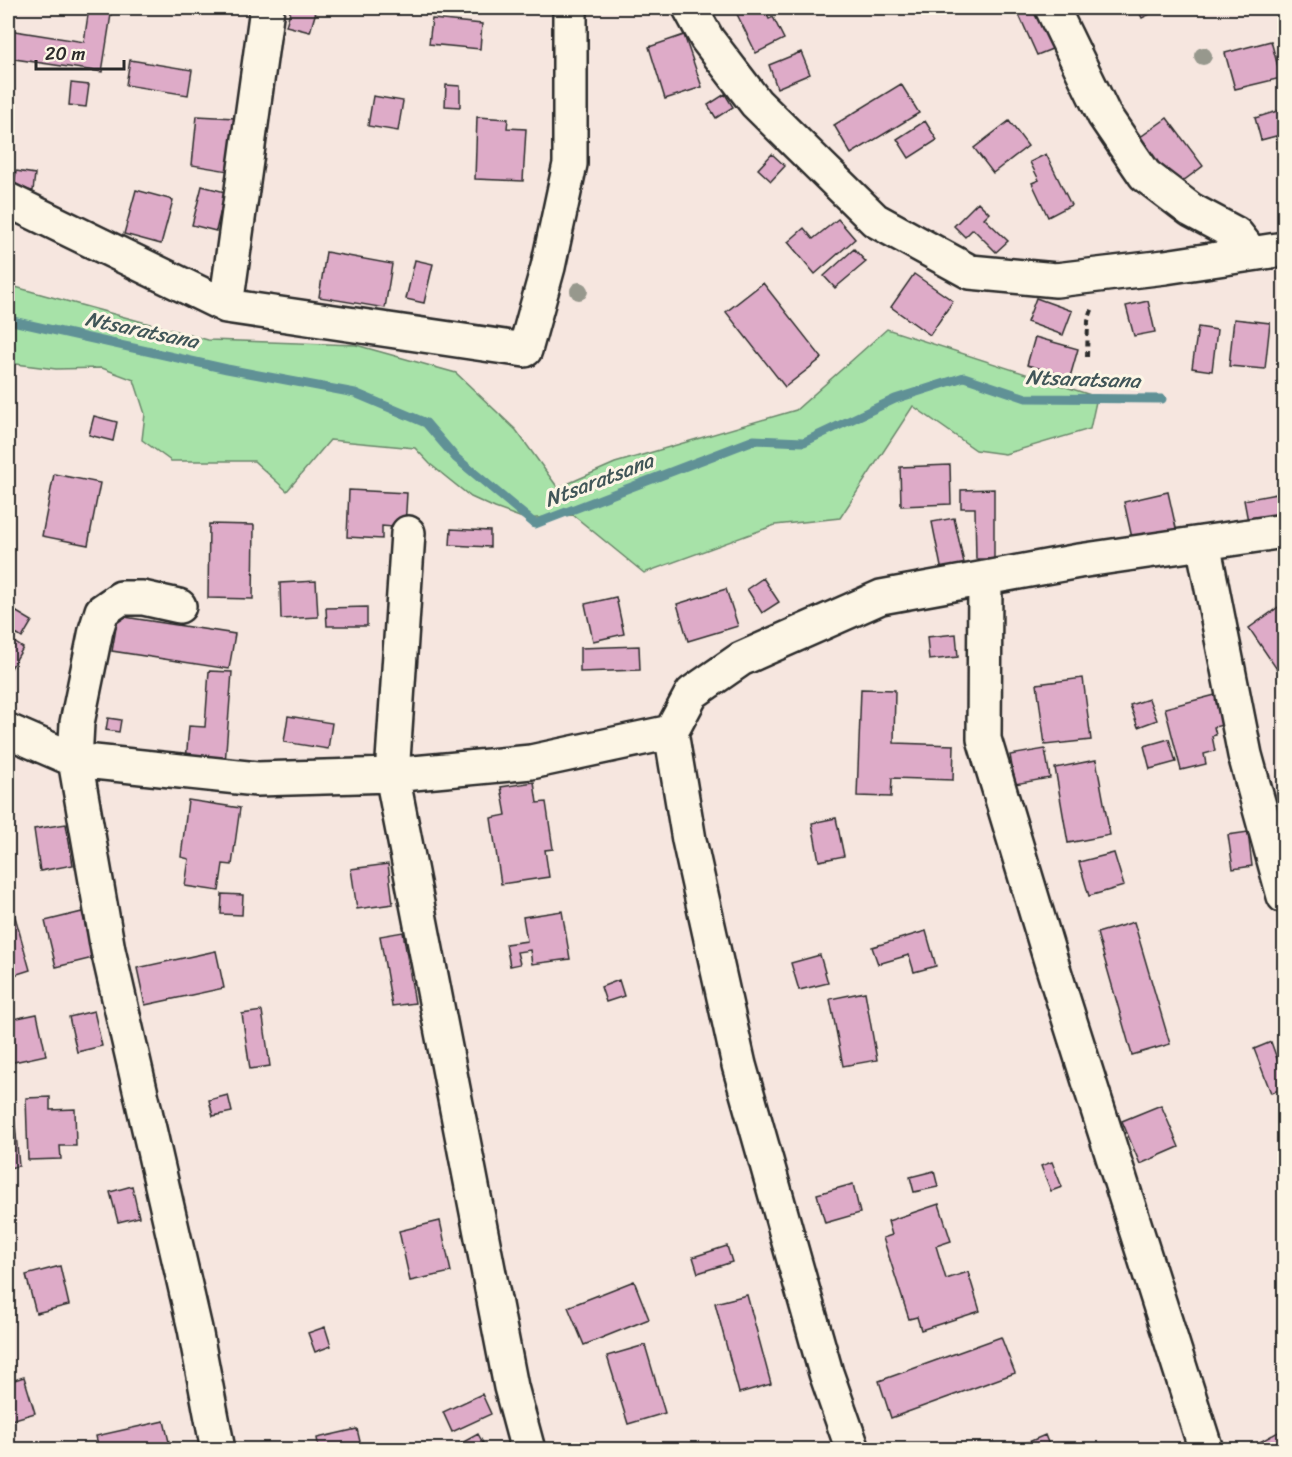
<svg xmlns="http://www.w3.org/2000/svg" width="1292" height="1457" font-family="Sriracha,sans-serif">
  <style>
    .green { fill: #a7e2a8; stroke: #69866a; stroke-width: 1.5 }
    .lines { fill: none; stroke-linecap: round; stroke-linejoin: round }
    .stream { stroke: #609196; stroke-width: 9 }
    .building { fill: #deabc8; stroke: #2b2b2b; stroke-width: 1.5 }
    .minor-casing { stroke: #2b2b2b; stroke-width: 38 }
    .path { stroke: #2b2b2b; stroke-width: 4; stroke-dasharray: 6 4.5; stroke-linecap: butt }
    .minor { stroke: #fcf5e5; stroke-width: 33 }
    .tree { fill: #97988d }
    .labels { text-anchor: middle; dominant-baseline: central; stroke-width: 6; stroke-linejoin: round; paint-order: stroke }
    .water-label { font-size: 21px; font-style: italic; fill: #415658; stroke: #fcf5e5 }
  </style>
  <rect width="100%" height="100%" fill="#f6e6df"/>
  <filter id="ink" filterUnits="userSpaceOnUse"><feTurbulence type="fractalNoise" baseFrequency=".0167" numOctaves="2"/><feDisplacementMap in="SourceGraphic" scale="12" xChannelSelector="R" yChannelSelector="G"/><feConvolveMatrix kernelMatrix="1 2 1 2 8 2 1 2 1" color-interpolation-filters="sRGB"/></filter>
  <g filter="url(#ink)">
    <!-- green -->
    <path class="green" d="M8,285l200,55 148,5 100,28 60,57 42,58 57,-25 181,-53 91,-81 210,68 -7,32 -85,25 -29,-4 -63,-44 -73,112 -65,7 -131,48 -71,-58 -48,4 -30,-11 -24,-11 -41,-33 -15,-16 -85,-8 -43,51 -33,-30h-83l-29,-21 3,-26 -11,-34 -32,-12 -46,1 -48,-6z"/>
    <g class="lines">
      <!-- stream -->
      <path class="stream" d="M8,320l219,49 128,24 71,30 30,35 79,66 219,-84 50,2 91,-43 69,-22 62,21 136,1"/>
    </g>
    <!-- building -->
    <path class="building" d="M89,8h23l-10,64 -94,-14v-28l76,12z
      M291,8h26l-7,24 -24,-6z
      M734,8h30l5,11 4,-2 11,22 -28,14z
      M1016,8h24l17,39 -20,8z
      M1137,8h20l1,2 -16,8z
      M432,19l50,5 -2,25 -51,-5z
      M684,35l18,52 -37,12 -16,-52z
      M1271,41l10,37 -46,11 -10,-36z
      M801,52l9,22 -33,14 -8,-23z
      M130,60l62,10 -4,25 -62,-10z
      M71,83l18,2 -3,22 -17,-2z
      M901,84l18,29 -68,41 -17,-29z
      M446,85l14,1v21l-15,-1z
      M725,94l8,13 -17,11 -8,-13z
      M373,96l30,5 -5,30 -30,-5z
      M1284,109v54l-8,-27 -15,4 -6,-22z
      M197,116l38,2 -7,53 -36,-6z
      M477,117l31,2 -1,9 19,1 -3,52 -48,-2z
      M1167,118l36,48 -28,21 -36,-49z
      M925,121l12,19 -28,18 -12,-19z
      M1009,121l19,25 -35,27 -19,-25z
      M772,154l13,12 -14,15 -13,-12z
      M1046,154l25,51 -23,12 -16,-34 7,-3 -9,-18z
      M16,171l19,3 -2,17 -19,-3z
      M202,186l23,6 -9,39 -24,-6z
      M136,190l37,10 -12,44 -37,-10z
      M978,202l11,11 -5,5 24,23 -12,11 -23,-23 -8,8 -11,-11z
      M838,219l17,20 -40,35 -27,-32 16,-14 9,11z
      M854,249l12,13 -31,26 -11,-12z
      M326,252l66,12 -7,44 -66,-11z
      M415,260l18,4 -9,39 -18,-4z
      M914,274l39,27 -23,34 -39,-28z
      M763,283l59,75 -37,29 -59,-75z
      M1036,298l36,13 -9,24 -36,-13z
      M1148,301l7,31 -21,4 -8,-30z
      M1234,319l36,4 -5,46 -36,-3z
      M1198,327l19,3 -5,41 -20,-3z
      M1035,337l43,12 -8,28 -43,-12z
      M94,416l23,6 -4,19 -24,-6z
      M950,465l1,39 -50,2 -1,-39z
      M54,474l46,9 -12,62 -46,-9z
      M994,489v70h-18l-1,-51h-14v-18z
      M349,490l58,3 -2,35 -23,-2v13l-35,-2z
      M1168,492l10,45 -44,10 -10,-45z
      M1282,493l2,33 -34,6 -6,-32z
      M954,518l12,54 -23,5 -11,-55z
      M209,524l45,1 -1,74 -45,-1z
      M451,529l39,2v16l-40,-2z
      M763,578l16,24 -17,11 -15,-24z
      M316,581l2,36 -37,2 -1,-36z
      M726,589l12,37 -50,15 -11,-37z
      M616,597l8,37 -31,7 -8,-37z
      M1284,603v59l-8,6 -27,-40z
      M367,607v19h-40l-1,-18z
      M15,611l17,10 -10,17 -14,-9v-7z
      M118,616l117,18 -6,35 -117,-18z
      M956,634l2,23 -29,3 -2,-23z
      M8,638l15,10 -15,25z
      M639,646l1,24 -60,2v-24z
      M209,671l23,1 -7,92 -39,-3 3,-35 16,1z
      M1083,678l8,62 -46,5 -8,-61z
      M861,689l34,1 -1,53 60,2 -1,35 -61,-2 -1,19 -34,-1z
      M1223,693l8,30 -17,4 2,8 -4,1 3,15 -11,3 2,10 -25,6 -16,-62z
      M1149,699l8,21 -19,7 -8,-22z
      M288,716l44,7 -4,26 -44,-7z
      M108,718l13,2 -2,12 -13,-2z
      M1169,739l7,23 -26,7 -6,-23z
      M1045,749l5,29 -35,6 -5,-29z
      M1096,760l14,75 -42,8 -13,-75z
      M534,782l3,21 9,-1 7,47 -8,1 4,27 -48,7 -10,-66 15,-3 -5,-28z
      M188,800l52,8 -8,57 -9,-1 -4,27 -34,-5 4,-27 -8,-2z
      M836,818l8,38 -25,5 -7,-38z
      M66,824l7,41 -33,6 -6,-42z
      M1248,832l4,34 -19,3 -5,-34z
      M1114,853l10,33 -35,10 -10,-34z
      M388,864l5,40 -36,5 -6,-40z
      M222,894l21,1 -1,20 -21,-1z
      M562,911l8,48 -38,5 -2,-14 -13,2 3,12 -10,2 -4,-22 21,-3 -4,-24z
      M82,912l11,46 -37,9 -11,-46z
      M14,913l16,57 -22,7v-62z
      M1134,922l36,122 -38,11 -35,-122z
      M926,931l10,35 -22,6 -5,-17 -31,9 -6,-17z
      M403,932l12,71 -23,3 -12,-70z
      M216,951l8,37 -79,17 -8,-37z
      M820,955l8,28 -29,7 -8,-27z
      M619,980l5,16 -18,6 -5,-15z
      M865,992l12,68 -34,6 -13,-67z
      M94,1011l8,35 -25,6 -8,-35z
      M262,1011l8,55 -20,3 -8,-55z
      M37,1014l9,41 -37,8 -1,-10v-33z
      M1271,1042l13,36v10l-13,5 -17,-44z
      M8,1083h3l8,83 -11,2z
      M228,1095l4,17 -19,4 -4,-16z
      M50,1097v13l25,-1 1,37h-16l1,13 -33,1 -2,-62z
      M1161,1105l18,42 -39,17 -18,-43z
      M1052,1162l10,25 -11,4 -10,-25z
      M934,1171l4,16 -24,5 -4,-15z
      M853,1184l7,29 -35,10 -8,-29z
      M132,1186l7,31 -21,5 -8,-30z
      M939,1204l12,37 -15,5 10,33 22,-7 12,39 -59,19 -4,-13 -8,2 -26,-81 9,-3 -4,-14z
      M440,1221l11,51 -41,9 -11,-50z
      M727,1246l5,16 -34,11 -5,-16z
      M60,1266l9,39 -33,8 -10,-38z
      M634,1281l15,38 -65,26 -16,-38z
      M747,1295l24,89 -32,9 -24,-90z
      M325,1327l6,19 -16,6 -7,-19z
      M1001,1337l14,36 -124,45 -12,-37z
      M645,1345l20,68 -37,11 -21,-68z
      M24,1377l11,36 -27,8v-39z
      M482,1394l9,20 -39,18 -9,-20z
      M164,1421l7,29h-72l-3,-14z
      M357,1429l5,21h-43l-2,-12z
      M1284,1429v21h-25l-3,-6z
      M478,1434l9,16h-38z
      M1045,1435l6,15h-41z"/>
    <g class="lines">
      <defs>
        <path id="minor" d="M690,8l17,31 49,64 119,117 95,52 86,8 109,-13 119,-18
          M1052,8l52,107 41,60 46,35 45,24 15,19
          M8,200l218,106 299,44 23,-83 22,-103v-156
          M226,306l41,-298
          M408,533l-16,242 119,612 17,63
          M1203,543l42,212 39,141
          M985,578l-1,161 70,232 152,479
          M179,606l-36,-8h-22l-19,13 -6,19 -19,93 -2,37 33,190 87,379 23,121
          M8,731l67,29 182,19 135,-4 139,-13 140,-30 21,-39 49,-34 140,-62 198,-36 205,-30
          M671,732l18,108 50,225 87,308 27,77"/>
      </defs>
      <!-- minor casing -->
      <use href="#minor" class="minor-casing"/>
      <!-- path -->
      <path class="path" d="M1087,357l1,-36 5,-14"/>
      <!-- minor -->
      <use href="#minor" class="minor"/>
    </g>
    <!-- trees -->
    <g class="tree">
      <circle cx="1203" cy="56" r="9"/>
      <circle cx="579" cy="291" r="9"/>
    </g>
  </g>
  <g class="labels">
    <!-- water labels -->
    <g class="water-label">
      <text transform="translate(142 330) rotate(12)">Ntsaratsana</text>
      <text transform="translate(1083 379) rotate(2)">Ntsaratsana</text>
      <text transform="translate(599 480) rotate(-21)">Ntsaratsana</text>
    </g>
  </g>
  <!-- margin -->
  <rect width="1292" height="1457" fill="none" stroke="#fcf5e5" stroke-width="30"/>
  <rect x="15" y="15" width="1262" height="1427" fill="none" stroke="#2b2b2b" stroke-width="2" filter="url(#ink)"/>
  <!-- scale -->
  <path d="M36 60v9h88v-9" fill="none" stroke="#2b2b2b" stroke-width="3"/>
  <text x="45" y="60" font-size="18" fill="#2b2b2b" stroke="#fcf5e5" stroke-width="4.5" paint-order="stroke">20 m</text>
</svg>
